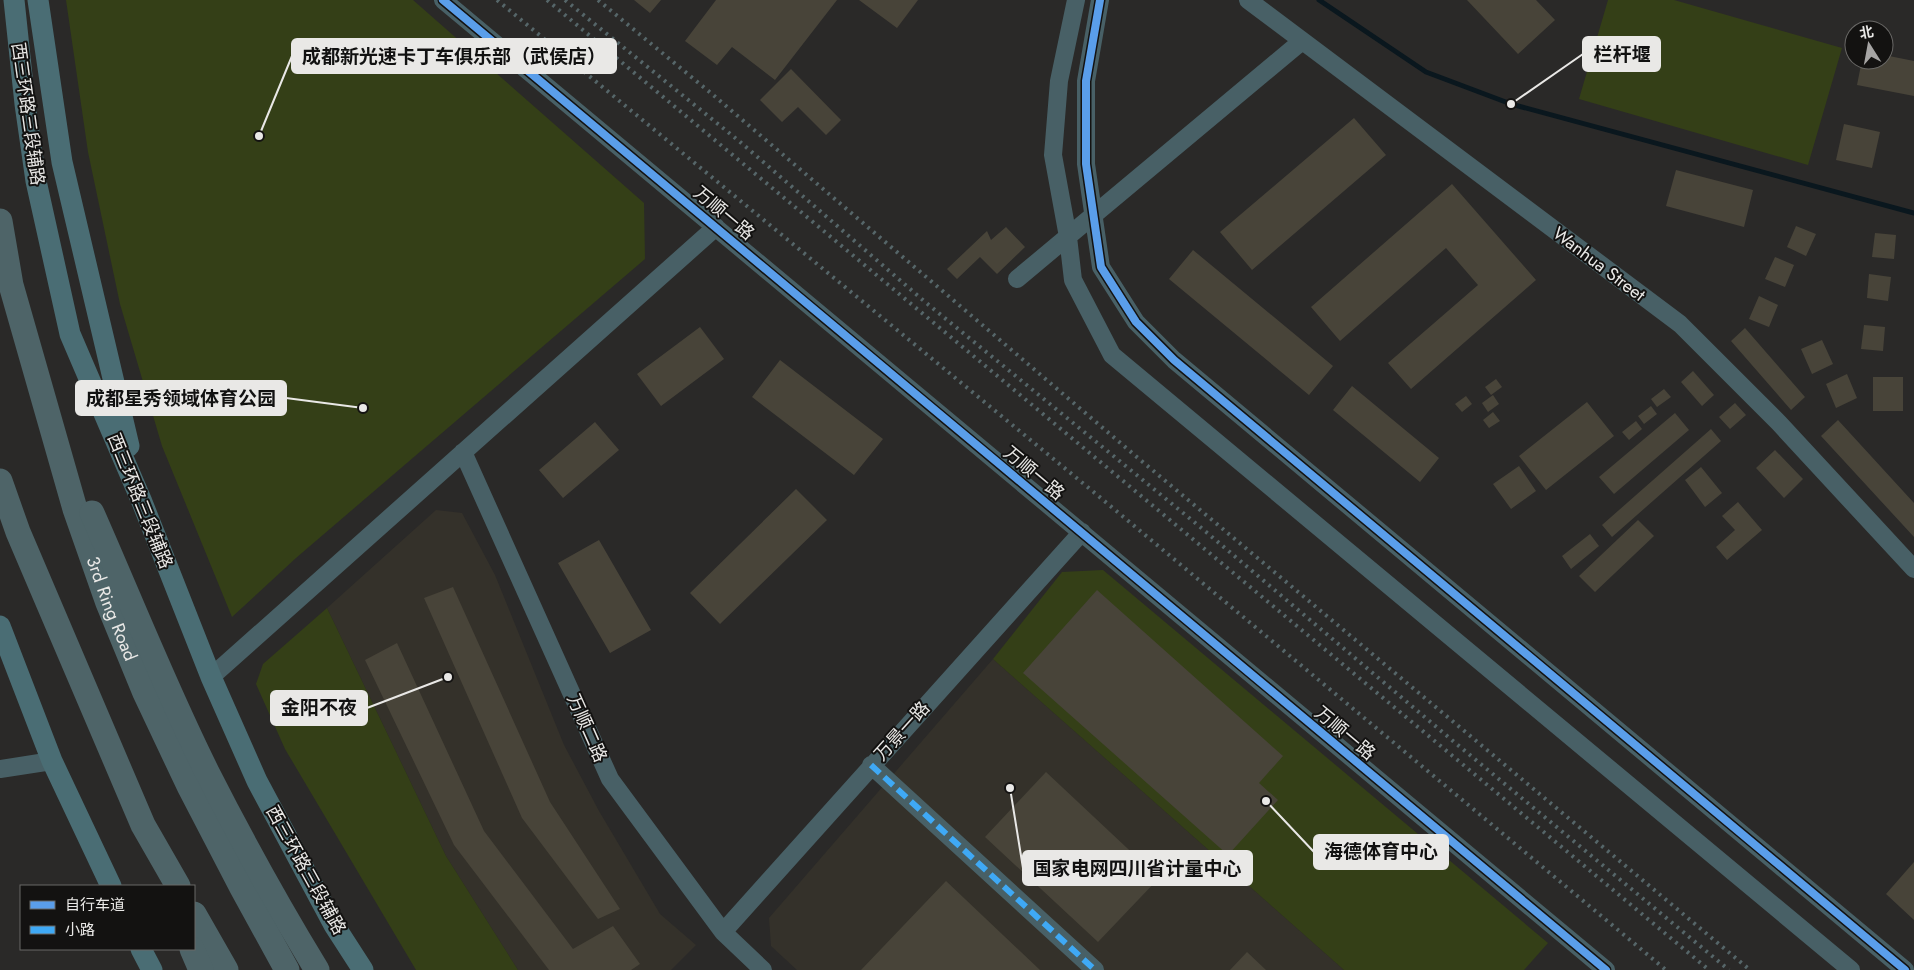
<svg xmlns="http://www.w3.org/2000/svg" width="1914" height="970" font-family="Jost,'Noto Sans SC',sans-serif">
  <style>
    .built { fill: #34312a }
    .green { fill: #343f17 }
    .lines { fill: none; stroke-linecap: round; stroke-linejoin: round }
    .stream { stroke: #0a171e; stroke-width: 5 }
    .building { fill: #484439 }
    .minor { stroke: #486066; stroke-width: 18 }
    .major { stroke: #4a6d74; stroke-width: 21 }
    .highway { stroke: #4e6468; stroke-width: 25 }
    .rail { stroke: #566669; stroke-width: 4; stroke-dasharray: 2.5 5; stroke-linecap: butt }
    .quiet { stroke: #3fa9f5; stroke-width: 6; stroke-dasharray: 12 6; stroke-linecap: butt }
    .cycleway-casing { stroke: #131211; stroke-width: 11 }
    .cycleway { stroke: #5a9eea; stroke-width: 8 }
    .labels { text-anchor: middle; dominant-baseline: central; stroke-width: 4; stroke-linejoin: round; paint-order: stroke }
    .street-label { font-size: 18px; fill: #e9e8e6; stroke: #131211 }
    .leader { fill: none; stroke: #e9e8e6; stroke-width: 2 }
    .callout-dot { fill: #e9e8e6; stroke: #131211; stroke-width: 2 }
    .callout { fill: #e9e8e6; stroke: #e9e8e6; stroke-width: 2 }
    .callout-label { font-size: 19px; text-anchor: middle; font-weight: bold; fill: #111 }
  </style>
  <rect width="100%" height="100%" fill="#2a2928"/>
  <!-- built -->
  <path class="built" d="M436,510l26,3 33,62 69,170 35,66 61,103 36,31 -25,25h-153l-72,-114 -119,-248z
    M993,659l351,311h-547l-26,-24 -2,-28z"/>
  <!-- green -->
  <path class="green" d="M66,0h347l231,203 1,56 -349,299 -64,59 -70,-171 -42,-142 -32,-152z
    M1608,0h66l168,48 -34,117 -229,-66z
    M1103,570l445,373 -24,27h-180l-351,-311 69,-87z
    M327,608l119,248 72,114h-102l-131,-221 -29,-65 7,-20z"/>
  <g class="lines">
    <!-- stream -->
    <path class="stream" d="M1319,0l107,72 85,32 403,109"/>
  </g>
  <!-- building -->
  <path class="building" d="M634,0h27l-11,13z
    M716,0h121l-62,80 -43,-33 -15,18 -32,-24z
    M859,0h59l-21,28z
    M1467,0h69l19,20 -37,34z
    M1884,55l30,6v35l-57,-11 5,-25h22z
    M791,69l50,51 -15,15 -28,-28 -16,15 -22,-22z
    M1354,118l32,37 -134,115 -32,-38z
    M1844,124l36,8 -8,36 -36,-8z
    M1676,170l77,20 -9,37 -78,-21z
    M1452,184l84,96 -125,109 -23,-26 90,-78 -32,-37 -106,93 -29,-34z
    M1796,226l20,8 -10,22 -19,-9z
    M1006,227l19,20 -28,27 -17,-17 -23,22 -10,-10 40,-38 4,9z
    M1875,233l21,2 -2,24 -22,-2z
    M1193,250l140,116 -24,29 -140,-116z
    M1775,257l19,8 -9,22 -20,-8z
    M1869,274l22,3 -3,24 -21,-3z
    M1759,296l19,9 -9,22 -20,-8z
    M1864,325l21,2 -2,24 -22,-2z
    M700,327l24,32 -63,47 -24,-32z
    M1745,328l60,69 -14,13 -60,-69z
    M1822,340l11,24 -21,10 -11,-25z
    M780,360l103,79 -29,36 -102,-78z
    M1693,371l21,24 -12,11 -21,-24z
    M1847,374l10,24 -21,10 -10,-24z
    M1873,377h30v34h-30z
    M1496,379l6,8 -11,8 -6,-8z
    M1352,386l87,72 -19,24 -87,-72z
    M1664,389l7,8 -14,10 -6,-8z
    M1493,395l6,9 -11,8 -6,-9z
    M1466,396l6,8 -10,8 -7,-8z
    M1587,402l27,34 -68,54 -27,-34z
    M1735,403l11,12 -16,14 -11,-12z
    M1651,406l6,8 -13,10 -6,-8z
    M1493,412l7,9 -11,7 -6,-8z
    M1675,413l14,17 -75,64 -15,-17z
    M1838,420l76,83v34l-93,-101z
    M1636,421l6,8 -13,11 -7,-8z
    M595,422l24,28 -56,48 -24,-28z
    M1711,429l10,12 -109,96 -10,-12z
    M1775,450l28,29 -19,19 -28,-30z
    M1519,466l17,25 -25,18 -18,-25z
    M1701,467l21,26 -17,14 -20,-27z
    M796,489l31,31 -107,104 -30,-31z
    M1738,502l24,28 -35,30 -11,-13 19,-17 -13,-14z
    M1638,520l16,16 -59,56 -16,-16z
    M1590,534l9,12 -28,23 -9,-13z
    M599,540l52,90 -41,23 -52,-90z
    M453,587l97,215 70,107 -22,10 -76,-101 -98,-220z
    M1097,590l186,166 -24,27 19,17 -50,55 -205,-182z
    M397,643l87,188 89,118 40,-23 27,38 -9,6h-82l-95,-125 -89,-185z
    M1046,772l113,106 -61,64 -113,-105z
    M1914,862v58l-28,-26z
    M946,881l94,89h-179z
    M1247,952l19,18h-36z"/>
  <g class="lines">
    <!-- minor -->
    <path class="minor" d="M443,0l1163,970
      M1076,0l-17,81 -6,74 15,82 5,43 39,75 739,615
      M1100,0l-14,81v83l15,103 35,55 38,38 731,610
      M1248,0l432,324 99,99 135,146
      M1017,279l285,-238
      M463,452l147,327 113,153 40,38
      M211,677l505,-450
      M871,765l224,205
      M0,769l52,-8
      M723,932l359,-400"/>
    <!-- major -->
    <path class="major" d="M14,0l11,104 11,77 34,153 72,168 69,175 46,104 77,144 29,45
      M38,0l24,162 67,284
      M0,626l52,135 59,125
      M141,949l11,21"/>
    <!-- highway -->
    <g class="highway">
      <path id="s1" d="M0,221l11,64 64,224 33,94 37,90 44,93 53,102 45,82"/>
      <path d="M0,481l18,51 125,293 35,61"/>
      <path d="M92,513c38,86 73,175 115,259 34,67 71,134 110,198"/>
      <path d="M194,914l32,56"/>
      <path d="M192,949l9,21"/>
    </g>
    <!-- rail -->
    <path class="rail" d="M497,0l599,494 570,476
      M547,0l1162,970
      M565,0l174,141 185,160 275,225 254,215 276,229
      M598,0l114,94 426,364 612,512"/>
    <!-- quiet -->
    <path class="quiet" d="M871,765l224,205"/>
    <defs>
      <path id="cycleway" d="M443,0l1163,970
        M1100,0l-14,81v83l15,103 35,55 38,38 731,610"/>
    </defs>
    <!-- cycleway casing -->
    <use href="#cycleway" class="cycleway-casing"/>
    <!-- cycleway -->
    <use href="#cycleway" class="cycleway"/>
  </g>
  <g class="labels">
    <!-- street labels -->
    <g class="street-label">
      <text transform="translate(28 114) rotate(82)">西三环路三段辅路</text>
      <text transform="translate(724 213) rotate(40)">万顺一路</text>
      <text transform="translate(1599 264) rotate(37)">Wanhua Street</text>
      <text transform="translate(1034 473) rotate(40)">万顺一路</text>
      <text transform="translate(140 501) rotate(68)">西三环路三段辅路</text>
      <text stroke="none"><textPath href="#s1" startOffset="404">3rd Ring Road</textPath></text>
      <text transform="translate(587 728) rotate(66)">万顺二路</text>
      <text transform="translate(902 731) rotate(-48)">万景一路</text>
      <text transform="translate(1345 733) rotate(40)">万顺一路</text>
      <text transform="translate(306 870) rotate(61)">西三环路三段辅路</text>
    </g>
  </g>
  <!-- callouts -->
  <path class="leader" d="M1511 104L1583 54M259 136L292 56M363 408L286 398M448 677L367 708M1266 801L1314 852M1010 788L1023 868"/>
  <g class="callout-dot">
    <circle cx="1511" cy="104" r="5"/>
    <circle cx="259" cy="136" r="5"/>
    <circle cx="363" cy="408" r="5"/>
    <circle cx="448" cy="677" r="5"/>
    <circle cx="1266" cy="801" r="5"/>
    <circle cx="1010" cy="788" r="5"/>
  </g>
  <g class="callout">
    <rect x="1583" y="37" width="77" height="34" rx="5"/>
    <rect x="292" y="39" width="324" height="34" rx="5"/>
    <rect x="76" y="381" width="210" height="34" rx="5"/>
    <rect x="271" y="691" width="96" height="34" rx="5"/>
    <rect x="1314" y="835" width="134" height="34" rx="5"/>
    <rect x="1023" y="851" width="229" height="34" rx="5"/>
  </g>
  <g class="callout-label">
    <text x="1622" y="61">栏杆堰</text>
    <text x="454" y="63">成都新光速卡丁车俱乐部（武侯店）</text>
    <text x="181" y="405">成都星秀领域体育公园</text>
    <text x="319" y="714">金阳不夜</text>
    <text x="1381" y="858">海德体育中心</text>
    <text x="1137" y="875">国家电网四川省计量中心</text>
  </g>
  <!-- legend -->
  <rect x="20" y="885" width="175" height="65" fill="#131211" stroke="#696866"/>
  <rect x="30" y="901" width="25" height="8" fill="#5a9eea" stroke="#696866"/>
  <text x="65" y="910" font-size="15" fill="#e9e8e6">自行车道</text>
  <rect x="30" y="926" width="25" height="8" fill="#3fa9f5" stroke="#696866"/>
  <text x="65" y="935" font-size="15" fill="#e9e8e6">小路</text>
  <!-- north arrow -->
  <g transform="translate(1869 45) rotate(349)"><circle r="24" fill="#131211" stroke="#696866"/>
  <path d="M0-4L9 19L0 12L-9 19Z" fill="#a6a5a4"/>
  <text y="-8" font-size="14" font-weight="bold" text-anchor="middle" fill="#e9e8e6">北</text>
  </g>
</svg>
